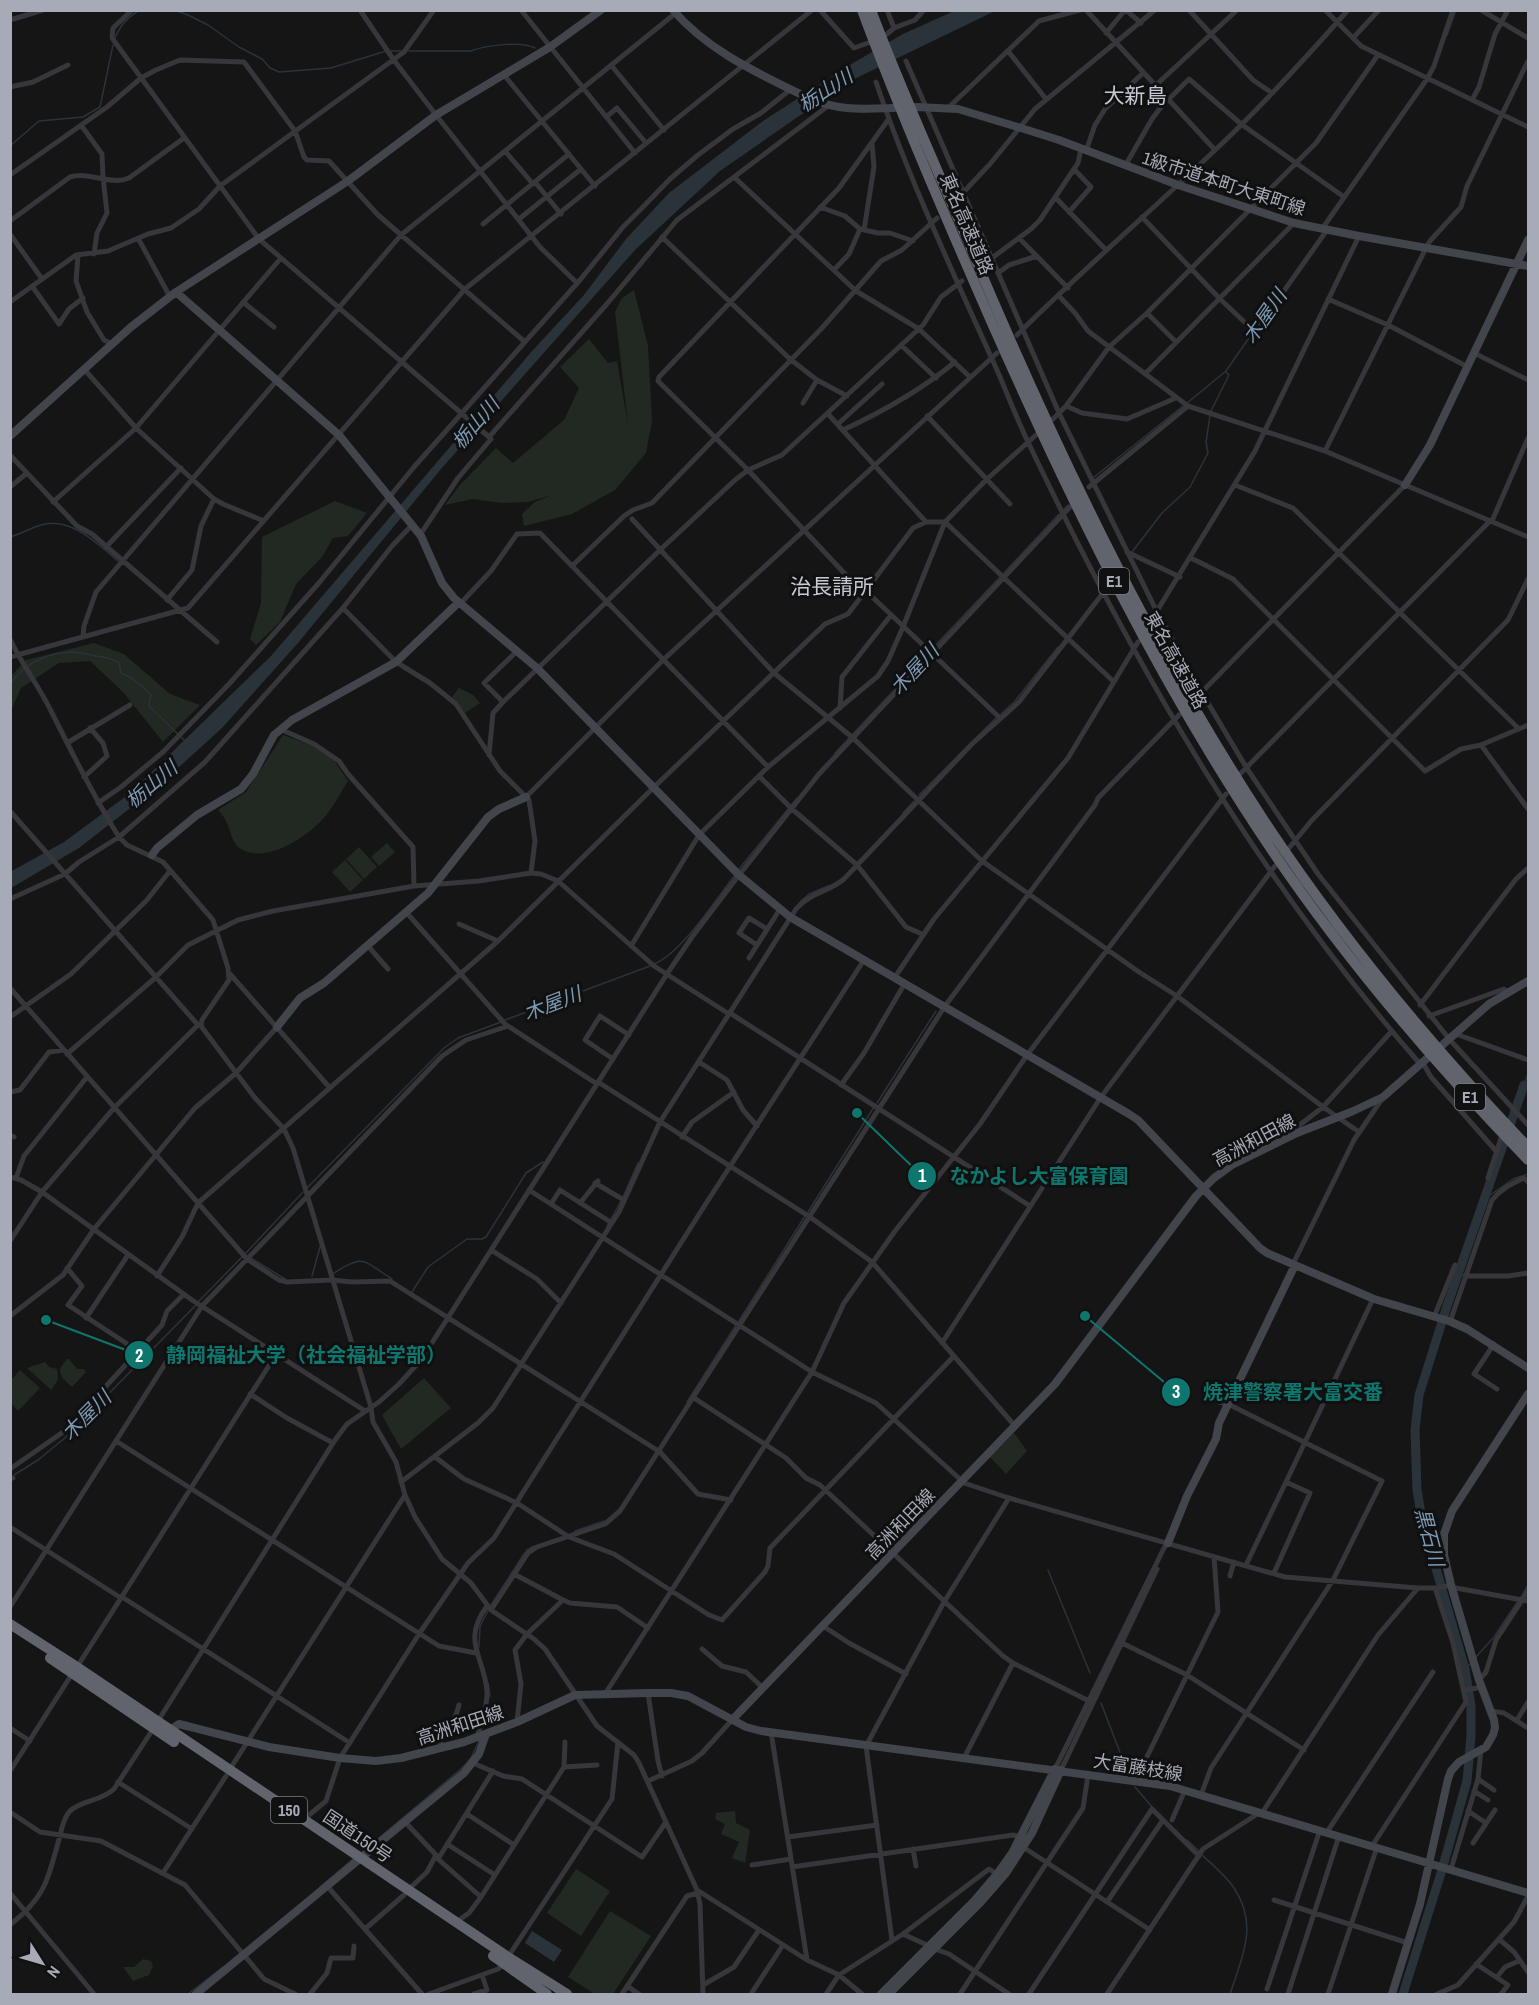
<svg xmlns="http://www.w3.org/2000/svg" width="1539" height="2005" font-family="'Archivo Narrow','Noto Sans JP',sans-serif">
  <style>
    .green { fill: #212922 }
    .water { fill: #2b333a }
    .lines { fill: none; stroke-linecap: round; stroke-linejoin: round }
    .stream { stroke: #2b333a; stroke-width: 1.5 }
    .river { stroke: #2b333a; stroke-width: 9 }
    .street { stroke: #36363b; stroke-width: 5 }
    .secondary { stroke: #43454c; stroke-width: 8 }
    .highway { stroke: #61646d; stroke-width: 10 }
    .labels { text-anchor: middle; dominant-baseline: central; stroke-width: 6; stroke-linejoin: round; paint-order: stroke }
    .shield { fill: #101011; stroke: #797c85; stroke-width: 1.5 }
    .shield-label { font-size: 16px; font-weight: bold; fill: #a6abb7 }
    .street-label { font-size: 18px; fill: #a6abb7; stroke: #101011 }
    .water-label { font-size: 20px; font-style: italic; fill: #7c99b3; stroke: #101011 }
    .quarter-label { font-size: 21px; fill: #c7cad3; stroke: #101011 }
    .leader { fill: none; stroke: #0f766e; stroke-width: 2 }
    .callout-dot { fill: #0f766e; stroke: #101011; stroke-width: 2 }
    .mark-label { font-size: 18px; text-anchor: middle; font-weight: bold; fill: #fff }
    .callout-label { font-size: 20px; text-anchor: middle; font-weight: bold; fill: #0f766e; stroke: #101011; stroke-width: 6; stroke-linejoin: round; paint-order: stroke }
  </style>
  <rect width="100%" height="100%" fill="#151516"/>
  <!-- green -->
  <path class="green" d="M634,290l14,56 4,75 -6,32 -31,37 -43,24 -48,12 -2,-12 13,-12 17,-7 -24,7 -25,1 -31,-4 -27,6 14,-19 37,-38 17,15 51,-43 15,-32 -19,-21 29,-28 19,24 9,-2 11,63 -13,-112 7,-14z
    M335,501l32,12 -19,23 -15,2 -11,19 -26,27 -16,38 -24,23 -6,-6 11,-36 1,-66z
    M94,643l30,11 46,40 30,11 -37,37 -40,-50 -33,-31 -31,2 -38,25 -10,23v-35l15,-16z
    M459,688l14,7 7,8 -15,10 -13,-16z
    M283,735l28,10 23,15 14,21c-8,12 -15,27 -25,38 -18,19 -56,45 -82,30 -10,-6 -10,-19 -15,-28 -2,-4 -5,-8 -8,-11l28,-18z
    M387,843l8,9 -16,14 -8,-9z
    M359,847l18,20 -13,12 -18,-20z
    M345,860l18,20 -13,12 -18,-20z
    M67,1359h2l8,10h7l2,3 -14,15c-5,-4 -15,-12 -11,-20 2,-3 4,-5 6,-8z
    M45,1362l4,5 8,2 1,11 -7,10 -24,-22z
    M20,1370l20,18 -22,23 -7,-8v-23z
    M424,1378l27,30 -50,41 -19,-34z
    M1014,1433l13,18 -21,23 -16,-17z
    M735,1811l1,12 14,7 -5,33 -13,-5 7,-16 -18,-8 4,-10 -10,-5 1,-6z
    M576,1869l34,22 -29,45 -34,-23z
    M610,1911l41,25 -38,58h-18l-27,-17z
    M143,1959l8,2 2,5 -4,9 -16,6 -10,-14h11z"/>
  <!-- water -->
  <path class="water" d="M954,11h41l-147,71 -128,89 -85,79 -194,219 -143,174 -76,85 -66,60 -77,60 -68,40 -1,-16 54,-30 65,-48 142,-138 262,-306 51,-55 42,-56 43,-46 94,-72 85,-55 55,-32z
    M532,1931l30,19 -8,12 -29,-19z"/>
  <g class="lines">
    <!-- stream -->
    <path class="stream" d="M174,10l14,5 20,10 31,22 23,12 8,9 9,4 52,-4 55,-17
      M1447,35l9,-25
      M115,38c6,-14 13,-21 25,-28
      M391,51h10
      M409,51h62c15,-6 51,-10 64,-3
      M10,146l29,-25 44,-4 17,-10 13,-62
      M1187,403l39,-32 27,-39
      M1211,411l18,-36 -3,-3
      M1093,478l90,-72
      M1063,510l5,-5
      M10,537c11,-3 20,-9 31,-12 29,-9 57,19 77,36
      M1132,552l30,-39 28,-26 18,-34 -2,-11 4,-26
      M1003,574l56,-60
      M931,650l69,-73
      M10,684c16,-23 45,-35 72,-31 5,0 10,3 14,3 10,1 14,2 23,7l2,10c9,3 24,15 30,22l-2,9 1,3 35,34
      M1001,714l14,-13 43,-54
      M835,753l93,-99
      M919,795l77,-77
      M903,813l11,-12
      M739,869l58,-71
      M801,901l8,-7 19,-8
      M654,964c27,-10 62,-65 81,-89
      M505,1020l145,-54
      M1524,1085l4,-11
      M877,1103l59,-92
      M307,1188l137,-140 14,-10 43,-16
      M623,1197l15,-34
      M1486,1198l27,-19 15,-5
      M808,1212l66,-105
      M607,1226l14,-25
      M245,1254l58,-62
      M251,1258l34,21
      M334,1273c31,-20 29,-12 58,6
      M312,1276l8,-29
      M412,1292l16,-25 39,-28h15l4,-2 40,-64 17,-11
      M199,1301l43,-44
      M739,1321l66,-105
      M687,1402l49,-77
      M14,1475l24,-15 28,-23 130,-132
      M575,1531l29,-10
      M1048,1570l42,103
      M1521,1597l7,-12
      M491,1605l31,-48 5,-7 7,-4
      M479,1647l1,-21 9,-17
      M1476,1657l18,-20 24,-36
      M1465,1669l5,-5
      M488,1683l2,13
      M1101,1703l27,70
      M1135,1787l18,21
      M1187,1840l12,11
      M361,1853l100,-84 10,-11 9,-19
      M1202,1855c11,10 24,21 32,33 25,37 8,69 -4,106
      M320,1887l33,-28
      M188,1994l35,-27"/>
    <!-- river -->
    <path class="river" d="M1403,1994l38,-121 26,-92 4,-45v-30l-6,-37 -43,-149 -5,-30 -2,-60 4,-35 28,-89 77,-221"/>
    <!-- street -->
    <path class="street" d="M132,10l-19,18 -1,10 147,201 230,198
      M360,10l33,49 43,56 104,132 37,36
      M521,10l114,143
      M820,10l34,38 14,-5
      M887,10l7,18
      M1086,10l129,140
      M1126,10l15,13
      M1189,10l64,70 19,13
      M1325,10l36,36 167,81
      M1481,10l47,28
      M10,20l33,-10
      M1106,33l19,-23
      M887,34l7,-6 21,-8 9,-10
      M1353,38l26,-28
      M1008,51l38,48
      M906,61l153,352 98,199 45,81 44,74 72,107 132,166 78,85
      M611,65l53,65
      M504,75l91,111
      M876,82c32,95 75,186 116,277 13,28 23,56 36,83 107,225 228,435 393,623
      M1155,86l82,-76
      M10,87l23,-5 35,-17
      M1168,100l21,-21 52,45 103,73
      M1472,100l7,-13 16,-53 13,-24
      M948,108l91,-87 41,-11
      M606,117l11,-9 29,35
      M888,120l-49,68 -180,189 -1,4 90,89 96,103 22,18 134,127
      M81,125l21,29 1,23 4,36 -10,20 -3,21
      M505,151l28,33
      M1086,151l9,-26 10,-16 38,-36
      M1125,166l27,-47 15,-20
      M10,175l97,-68 34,-29 15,-8 24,-10 64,2 51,69 9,26 3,3 22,1 49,54 147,127
      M734,177l122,114 63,38 51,48
      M535,182l26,32
      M1055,197l51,53
      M957,199l33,-35 45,-55 120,-99
      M820,207l25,9 15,13 18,4h12l23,8
      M1069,212l22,-25 -17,-18
      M1142,217l77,81 36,34 72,-102
      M519,219l62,-50
      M10,221l60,-44c19,-6 41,9 59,1l55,-40
      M483,224l86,-70
      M1322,229l105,-150 7,-13 19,-56
      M864,230l10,-63 -2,-24
      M10,234l32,45
      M662,237l128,122 27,21 30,16
      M138,238l32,59
      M1019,238l49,50
      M78,255l-2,26 11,31 17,28 8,4
      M992,258l39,-29 9,-9 38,-57 3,-14
      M834,270l15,-16 11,-25
      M998,273l11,-8 28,-9
      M32,286l27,38 10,-15 14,-11
      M1059,296l16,17 13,18 100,75 137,45 203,86
      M1328,299l60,26 80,42
      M10,302l66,-47 32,-4 40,-17 23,-6 28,-19 21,-23 184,-134 30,-42
      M243,302l31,25
      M1147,313l29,29
      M1017,335c63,-63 131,-121 196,-183 48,-45 92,-93 135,-142
      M901,345l35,33
      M1474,353l54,27
      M84,369l52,59 78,71 9,5 41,17
      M1145,374l149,-151
      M803,403l14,-23
      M1066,406l16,7 45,6 49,-21
      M828,414l98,108
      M927,416l83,88
      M1053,419l13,-13 43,-59 38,-34 169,-170 62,-88
      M838,424l44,-40
      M843,430c41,-19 77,-39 112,-68
      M1325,451l101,-203 4,-7 31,-34 6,-21 61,-125
      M10,455l67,71 15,8 125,108
      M1235,485l58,23 226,221
      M10,487l17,-14
      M1089,487l99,-81
      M53,502l83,-74 145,-170
      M632,519l142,154 79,65 129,123 157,111 38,24 146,111 36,25
      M1492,521l36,-83
      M420,535l38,-57 33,-39 -2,-2 117,-132 71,-85 151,-114
      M106,547l75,-79
      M1127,552l53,25
      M1191,558l42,21 192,192 36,-22 20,-4 47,-20
      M572,566l196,201
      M167,600l25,-30 9,-44 13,-27
      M460,604l31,-33 26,-37 23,-1 32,33 52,-50 9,-6 19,-7 170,-175 59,-67 21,-11 35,-32
      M343,608l53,54 34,21 26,21 44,67 29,29 6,41 -4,32
      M1152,619l103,-168 104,-215
      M83,636l1,-10 12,-34 305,-357 276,-223
      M10,639c12,26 29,47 41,72 22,43 42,85 68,126l8,8 36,17 50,58 15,48 1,12 -27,40 -1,6 54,72 29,31 9,19 78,259 2,15 23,40 9,33 10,22 27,42 29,24 20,27 43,29 11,10 52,77 37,29 5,8 58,127 3,14 3,90
      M10,657l178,-49 277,-319 347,-279
      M1196,698l209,-213
      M503,702l-19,-19 33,-32
      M840,708l2,-31 49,-62
      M280,729l34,15 25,17 9,13 65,73 1,39
      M67,743l63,-38
      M1481,745l47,64
      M489,755l4,-42 10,-11 158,-153 74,-69 13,-10 34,-15 141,-130 18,-28 21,-16
      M1241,773l248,-251
      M759,776l32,32 66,57 49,62 16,7
      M84,777l23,-21 -4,-13 -13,-15
      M526,797l137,-137 334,-307
      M98,803l23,-16 42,-35 67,-69 88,-99 96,-117 166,-187 43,-53 18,-18 29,-30 28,-24 35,-26 28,-16 30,-24
      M10,811l188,214 -84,83 -72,84 -32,49
      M1289,848l23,-28 196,-200 20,-41
      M10,899l55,-25 14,-12 40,-25 86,-75 138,-154 49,-62 21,-22
      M406,912l99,112 92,60
      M459,924l39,17
      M757,945l-18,-12 10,-15 18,11
      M368,946l20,23
      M631,946l68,-111 69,-68 110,-91 10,-15 15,-34 42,-105 41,-42 50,-45
      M749,958l31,-49
      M230,974l100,114
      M895,977l39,-58 134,-161 70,-116
      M10,988l237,271 32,21 8,2 45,-2 20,2 38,-1 270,171 38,42 33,6
      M1420,1005l96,-126 12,-11
      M730,1013l300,193
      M1429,1016l75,-27 4,3
      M10,1017l61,-43 75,-73 24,-30
      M1456,1034l72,26
      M67,1054l88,-76 33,-33 50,-25 35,-9 141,-25 65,-5 52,-8 10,1 17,7 96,85 75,48
      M613,1059l-28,-19 15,-24 29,19
      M699,1062l28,18 16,30 14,16
      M1423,1063l8,14 65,74
      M598,1082l212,135 62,45 143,164
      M841,1085l23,-32 41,-70
      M10,1092l10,-2 29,-38 15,-2
      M10,1135l4,2
      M682,1137l10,-15 42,-30
      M1284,1137l39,-30 68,-75
      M10,1177l11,3 21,12 150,108 173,111
      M16,1178l8,-22 63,-79
      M1488,1178l14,-43
      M595,1183l29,17
      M529,1190l283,182 64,31 86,78
      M580,1203l18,-22
      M551,1204l9,-14 52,33
      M491,1250l46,29 24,24
      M1293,1264l61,-124 28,-41
      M67,1268l15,18 -14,19 70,46
      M157,1276l25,-39 16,-34 300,-262 155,-153 172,-164 23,-10 65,-86 13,-6h19l169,160
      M1465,1276h43l20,-3
      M10,1316l53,-41 31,-46 101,-121 41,-35 41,-46
      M1434,1317l21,-52
      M86,1318l42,-63
      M1450,1322l42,-122c9,-11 19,-16 32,-22l4,4
      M942,1343l159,-246 174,-231
      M1494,1344l-20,30 23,15
      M250,1394l37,24 46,25
      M694,1398l92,60 20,20 14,7 183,171 10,7 76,38
      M116,1441l323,205 37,7
      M435,1457l29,22 53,24 52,34 45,17 95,61 13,5 43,-48 3,-6 2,-18 184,-192
      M10,1469l56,-39 96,-105 5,-14 17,-17
      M10,1479l3,-1
      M401,1482l77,-59 15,-15 126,-196 41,-90 136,-213c13,-16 33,-17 48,-30l128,-135 47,-42 84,-109
      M961,1482l48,16 276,79 133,11h19l14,-3
      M1286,1482l87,-183
      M10,1527l111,71
      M1246,1565l40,-83 24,11 -36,80
      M514,1574l49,26 -36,34 -12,16 6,34 -4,38
      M1230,1576l4,-14
      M1452,1589l4,-1 72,13
      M122,1597l228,146
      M563,1600l7,3 47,4 31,21
      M10,1607l192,-301 240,-250 24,-16 42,-14
      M491,1610l37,-57 9,-6 68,-23 15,-13 325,-505 150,-201 3,-7 81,-83
      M823,1626l26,17 57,31
      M1122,1643l65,32 117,75
      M702,1649l20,17 24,6 17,16
      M77,1667l200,-314
      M1479,1680l7,-8 10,-32 32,-49
      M1466,1690l16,-3
      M648,1693l10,68 4,15
      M605,1694l207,-322 32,-69 51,-72 85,-107 47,-69 199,-261
      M1491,1711l13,2 24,15
      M1517,1720l11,-18
      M158,1721l177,-281 12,-16 32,-22 20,-18 22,-24 246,-386 25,-37 47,-62 80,-101 251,-267
      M10,1728l20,13
      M771,1732l36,228
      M477,1737c4,-14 11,-32 10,-46 -3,-35 -26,-50 0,-85
      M440,1748l4,-17 12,-16 3,-10
      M964,1758l49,-95
      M473,1763l30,13 19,3 120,78 24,-35
      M564,1767l33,-2
      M230,1769l175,-274
      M1055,1769l109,-221 4,-5
      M1061,1770l96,-201
      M10,1771l62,-97
      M1478,1779l16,11
      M648,1781l44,-20 10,-8 30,-33
      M1135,1781l83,-169 -4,-55
      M118,1782l74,47
      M1474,1791l14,9
      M1201,1795l10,-27 122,-188 49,-99 -154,-77 -9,-2
      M1468,1811l18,12
      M10,1812l30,20 61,9 84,44 79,94 31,15
      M1262,1813l116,-178 40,-47
      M467,1814l47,31
      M303,1820l23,-19 14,-43 79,-124 49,-71 26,-25 211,-333 159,-245
      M1172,1820l13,-30
      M405,1822l31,33 2,4 43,38
      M1327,1832l106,-160
      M788,1837l89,-12
      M1473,1843l22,-33
      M447,1844l48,31
      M1372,1846l94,-144 -13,-59 -18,-55
      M1023,1847l127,83
      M913,1849l3,17
      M438,1859l55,-88
      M752,1865l39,-6
      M792,1867l221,-32 8,2
      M1451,1869l27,-90 3,-29
      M163,1873l63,-97
      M327,1886l95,108
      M408,1890l19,-18 9,-17
      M697,1890l110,70 32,15 23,19
      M10,1893l84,101
      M1274,1900l134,43
      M1107,1902l56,-82
      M456,1922l13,-9 12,-16 83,-130 1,-25
      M10,1925c34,-27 37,-42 48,-82 3,-10 4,-22 11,-31 10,-11 33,-11 45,-23l39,-60
      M365,1929l39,-34
      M903,1934l26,12
      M892,1940l-26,-194 78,-144 65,-104
      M1500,1940l14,12 14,20
      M935,1949l14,5 60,40
      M508,1957l104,-158 6,-57
      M1476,1964l32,21 -7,9
      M1497,1977l8,-10 14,-6
      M703,1985l31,-18 25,-37
      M627,1986l12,8
      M1267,1989l53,-159
      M310,1994l17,-21 4,-15h22l1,-12
      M429,1994l69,-25 6,-5
      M474,1994l13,-4 -5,-15
      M622,1994l65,-98 11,-3
      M751,1994l32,-49
      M826,1994l13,-19 64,-41 86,-65 8,5
      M960,1994l123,-186 5,-33
      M1029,1994l123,-185 47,47
      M1107,1994l96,-145 56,-36
      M1288,1994l51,-158
      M1328,1994l49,-147
      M1437,1994l21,-9 56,-63 14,-26"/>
    <!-- secondary -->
    <path class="secondary" d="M673,10c36,42 87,64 135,88 31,13 53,11 86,10
      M916,107l42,2 63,19 38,12 119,45 116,38 65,13 169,30
      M176,292l163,143 82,101 21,47 12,15 83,70 202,207 51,42 339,197 9,6 122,128 7,5 107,46 75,22 18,8 61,39
      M10,436l121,-109 45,-35 172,-111 88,-66 114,-68 51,-37
      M1405,485l25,-40 98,-205
      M152,855l5,-7 40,-33 44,-26 12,-15 21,-39 18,-15 104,-58 62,-59
      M277,1027l23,-29 24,-15 104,-90 60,-76 11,-8 27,-12
      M1168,1543l19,-47 29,-57 3,-16 9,-19 67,-139
      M732,1720l323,-336 141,-188 18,-18 18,-13 65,-32 54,-21 32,-15 106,-93 39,-23
      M170,1730l9,-6 90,23 71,11 36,3 25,-3 63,-16 53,-20 58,-27 73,-2h23l17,3 58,31 15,4 409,55 358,107
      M196,1994l268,-221 15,-19 7,-20
      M881,1994l93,-93 23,-27 15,-21 43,-84
      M889,1994l90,-90 27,-31 26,-40 29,-63
      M1392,1994l28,-90 28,-125 3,-8 8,-9 27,-15 7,-12 2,-7 -1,-8 -15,-40 -28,-95 -7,-30v-21l8,-23 76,-117"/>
    <!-- highway -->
    <path class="highway" d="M862,10c39,105 84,208 129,311 81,183 168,362 280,528 75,111 164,215 257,311
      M871,10c29,77 63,152 95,227 85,202 179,402 299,585 77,116 167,225 263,325
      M10,1624l67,43 431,290 59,37
      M50,1658l124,84
      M493,1956l54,38"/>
  </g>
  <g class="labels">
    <!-- shield labels -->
    <g class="shield">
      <rect x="1099" y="568" width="30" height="26" rx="4.5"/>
      <rect x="1455" y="1084" width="30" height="26" rx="4.5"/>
      <rect x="271" y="1797" width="36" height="26" rx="4.5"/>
    </g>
    <g class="shield-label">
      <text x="1114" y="581">E1</text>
      <text x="1470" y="1097">E1</text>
      <text x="289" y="1810">150</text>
    </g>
    <!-- street labels -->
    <g class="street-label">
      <text transform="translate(1224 183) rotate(18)">1級市道本町大東町線</text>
      <text transform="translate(967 224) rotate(67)">東名高速道路</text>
      <text transform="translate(1176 660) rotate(61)">東名高速道路</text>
      <text transform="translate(1254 1140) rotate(-28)">高洲和田線</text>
      <text transform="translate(900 1524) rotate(-46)">高洲和田線</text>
      <text transform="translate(460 1725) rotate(-18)">高洲和田線</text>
      <text transform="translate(1138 1767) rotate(9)">大富藤枝線</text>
      <text transform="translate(358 1836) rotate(34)">国道150号</text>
    </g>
    <!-- water labels -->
    <g class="water-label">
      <text transform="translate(825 90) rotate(-33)">栃山川</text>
      <text transform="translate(1264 316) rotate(-55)">木屋川</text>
      <text transform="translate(475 423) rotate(-49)">栃山川</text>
      <text transform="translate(914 669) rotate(-47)">木屋川</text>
      <text transform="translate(151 784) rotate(-40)">栃山川</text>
      <text transform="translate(552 1003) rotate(-21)">木屋川</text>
      <text transform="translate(86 1415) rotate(-45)">木屋川</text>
      <text transform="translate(1430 1537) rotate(75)">黒石川</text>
    </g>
    <!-- quarter labels -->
    <g class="quarter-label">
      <text x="1135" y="95">大新島</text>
      <text x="832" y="586">治長請所</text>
    </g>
  </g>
  <!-- callouts -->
  <path class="leader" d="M857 1113L922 1176M46 1320L139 1355M1085 1316L1176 1392"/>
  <g class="callout-dot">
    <circle cx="857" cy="1113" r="6"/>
    <circle cx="46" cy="1320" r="6"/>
    <circle cx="1085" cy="1316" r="6"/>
    <circle cx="922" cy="1176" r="15"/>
    <circle cx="139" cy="1355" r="15"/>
    <circle cx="1176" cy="1392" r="15"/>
  </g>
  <g class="mark-label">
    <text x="922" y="1182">1</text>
    <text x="139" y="1362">2</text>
    <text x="1176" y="1398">3</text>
  </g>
  <g class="callout-label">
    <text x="1039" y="1183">なかよし大富保育園</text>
    <text x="306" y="1362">静岡福祉大学（社会福祉学部）</text>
    <text x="1293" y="1399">焼津警察署大富交番</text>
  </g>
  <!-- border -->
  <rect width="1539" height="2005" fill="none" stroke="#a6abb7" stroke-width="24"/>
  <!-- north arrow -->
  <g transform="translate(42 1963) rotate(127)" stroke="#101011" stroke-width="4.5" paint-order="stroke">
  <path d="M0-4.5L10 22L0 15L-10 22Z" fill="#a6abb7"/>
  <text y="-9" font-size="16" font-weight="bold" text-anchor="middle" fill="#a6abb7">N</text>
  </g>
</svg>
